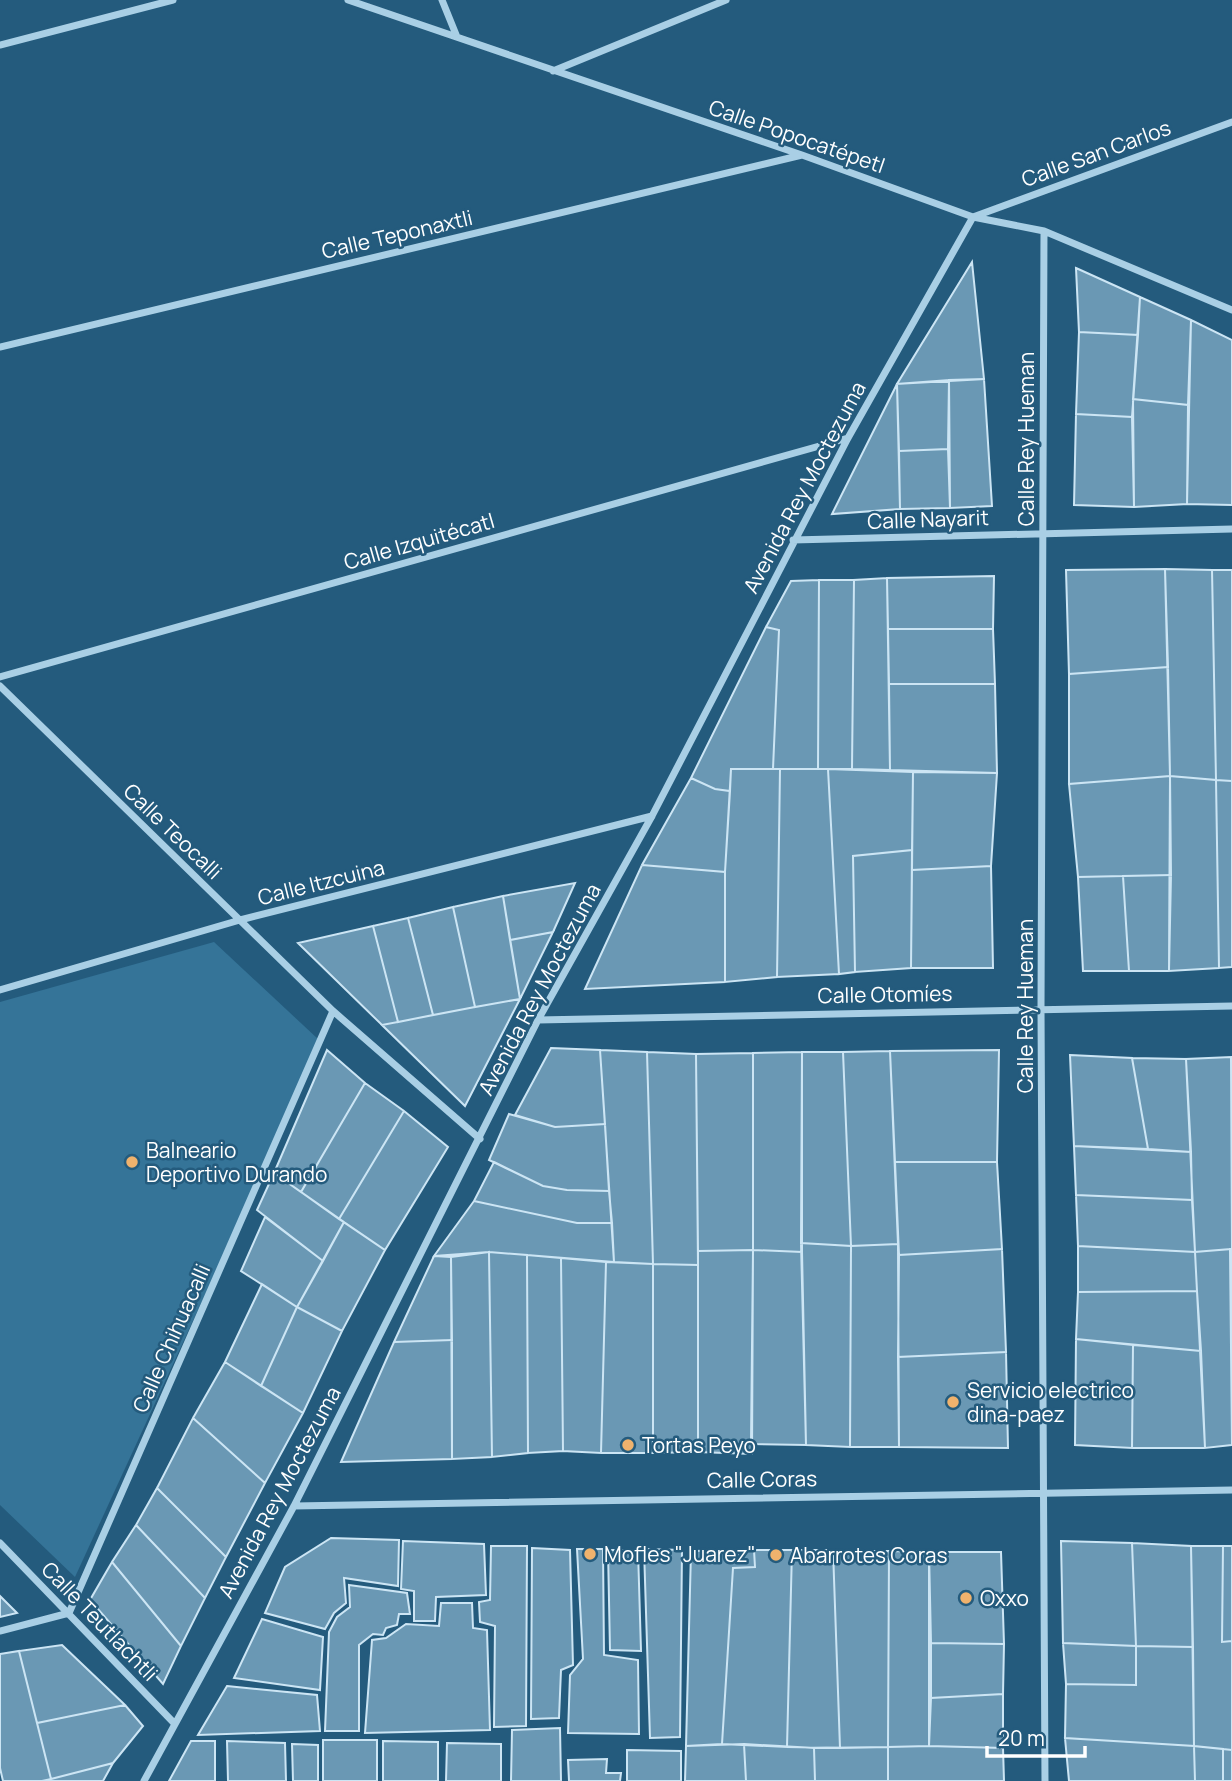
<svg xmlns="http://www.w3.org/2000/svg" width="1232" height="1781" font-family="Manrope,sans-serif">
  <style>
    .green { fill: #357498 }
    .building { fill: #6a98b4; stroke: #cce5f4; stroke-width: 2 }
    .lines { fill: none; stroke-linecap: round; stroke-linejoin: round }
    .street { stroke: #a9cfe5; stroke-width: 7 }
    .poi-dot { fill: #efb26d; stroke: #245b7d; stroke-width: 2.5 }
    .labels { text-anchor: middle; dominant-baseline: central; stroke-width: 5; stroke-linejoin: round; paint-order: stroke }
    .street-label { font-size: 21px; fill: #fff; stroke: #245b7d }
    .poi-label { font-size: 21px; fill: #fff; stroke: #245b7d; text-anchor: start }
  </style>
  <rect width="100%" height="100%" fill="#245b7d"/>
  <!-- green -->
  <path class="green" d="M214,942l104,97 -109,247 -134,291 -75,-72v-503z"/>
  <!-- building -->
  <path class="building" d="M972,262l12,117 -87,5z
    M1076,268l64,29 -2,38 -59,-3z
    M1140,297l51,23 -3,85 -55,-6z
    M1191,320l41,20v165l-45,-1z
    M1079,332l59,3 -6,82 -56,-3z
    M984,379l8,127 -42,2 -1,-128z
    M949,380l-1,69 -49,2 -2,-67z
    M897,384l3,125 -68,5z
    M1133,399l55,6 -1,99 -53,3z
    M1076,414l56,3 2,90 -60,-2z
    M948,449l2,59 -50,1 -1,-58z
    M1165,569l3,98 -99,7 -3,-104z
    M1165,569l47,1 4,210 -46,-4z
    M1212,570h20v211l-16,-1z
    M994,576l-1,53h-105l-1,-51z
    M887,578l3,192 -38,-1 2,-189z
    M819,580l-1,189h-45l6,-139 -13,-3 25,-46z
    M819,580h35l-2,189h-34z
    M766,627l13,3 -6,139h-42l-1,22 -15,-2 -24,-11z
    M888,629h105l2,55h-106z
    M1168,667l2,109 -101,8v-110z
    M889,684h106l2,89 -107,-3z
    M731,769h49l-3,208 -52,5v-110z
    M780,769h48l11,205 -62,3z
    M828,769l85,3 -1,78 -59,6 2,116 -16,2z
    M913,772l84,1 -6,93 -79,4z
    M1170,776l1,99 -93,2 -9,-93z
    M1170,776l46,4 3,188 -50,3z
    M691,778l24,11 15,2 -5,81 -83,-7z
    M1216,780l16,1v186l-13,1z
    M912,850l-1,118 -56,4 -2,-116z
    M642,865l83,7v110l-140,7z
    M991,866l2,102h-82l1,-98z
    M1171,875l-2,96h-40l-6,-95z
    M1123,876l6,95h-46l-5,-94z
    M575,883l-22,49 -43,8 -7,-44z
    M503,896l17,103 -45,8 -22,-100z
    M453,907l22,100 -42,8 -25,-97z
    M408,918l25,97 -35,7 -25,-96z
    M373,926l25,96 -16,3 -84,-82z
    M553,932l-33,67 -10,-59z
    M520,999l-55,107 -83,-81 93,-18z
    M551,1048l49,2 5,74 -50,3 -40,-12z
    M327,1050l38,33 -64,109 -27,-19z
    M600,1050l47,2 6,212 -39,-2z
    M999,1050l-2,112h-102l-5,-111z
    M890,1051l8,193 -47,2 -8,-194z
    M647,1052l49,2 2,211 -45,-1z
    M802,1052h41l8,194 -50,-3z
    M802,1052v200l-49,-2v-197z
    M753,1053v197l-55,1 -2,-197z
    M1070,1055l62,3 16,91 -74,-3z
    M1231,1057l1,192 -37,3 -9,-193z
    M1132,1058l54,1 5,93 -43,-3z
    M365,1083l39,28 -65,108 -38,-27z
    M404,1111l44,36 -63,103 -46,-31z
    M509,1114l46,13 50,-3 4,67 -42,-1 -24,-4 -54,-26z
    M1074,1146l117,6 1,48 -116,-5z
    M494,1162l49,24 24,4 42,1 3,32h-35l-103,-22z
    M895,1162h102l5,87 -103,6z
    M274,1173l70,49 -21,39 -66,-51z
    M1076,1195l116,5 3,52 -117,-6z
    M474,1201l103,22h35l2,39 -125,-10 -55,4z
    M265,1217l58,44 -26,46 -56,-36z
    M344,1222l41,28 -43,81 -45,-24z
    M801,1243l50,3 -1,201 -44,-2z
    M898,1244l1,203h-49l1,-201z
    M1078,1246l117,6 2,39 -119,1z
    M1002,1249l4,103 -108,5 1,-102z
    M1230,1249h2v102z
    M1230,1249l2,196 -27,3 -10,-196z
    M753,1250l49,2 4,193 -55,-1z
    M753,1250l-1,204 -54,-2v-201z
    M489,1252l3,205 -40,2 -1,-202z
    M489,1252l38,3 1,198 -36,4z
    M527,1255l34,3 2,193 -35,2z
    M434,1256l17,1 1,83 -58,2z
    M561,1258l45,4 -5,191 -38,-2z
    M606,1262l47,2v189h-52z
    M653,1264l45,1v187l-45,1z
    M262,1284l35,23 -36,79 -36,-24z
    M1197,1291l4,60 -125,-12 2,-47z
    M297,1307l45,24 -39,82 -42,-27z
    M1076,1339l57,6 -1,103 -57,-3z
    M452,1340v119l-111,3 53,-120z
    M1133,1345l68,6 4,97h-73z
    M1006,1352l2,96 -109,-1 -1,-90z
    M225,1362l78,51 -38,70 -72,-65z
    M193,1418l72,65 -39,74 -69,-69z
    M157,1488l69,69 -21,41 -69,-73z
    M136,1525l69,73 -24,48 -69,-84z
    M331,1538l68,2 -1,46 -54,-8 2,25 -12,10 -9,16 -60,-16 20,-46z
    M403,1541l81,3 2,51 -50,2 -1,24h-21v-30l-13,-2z
    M1061,1541l71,2 4,103 -73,-3z
    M1132,1543l59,3 2,101 -57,-1z
    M491,1546h36l-1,180 -32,1 1,-101 -15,-4 -1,-20 11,-2z
    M1191,1546h32l-1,96 10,-1v109l-38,-4z
    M1223,1546h9v95l-10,1z
    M532,1548l38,2 3,115 -12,5 -2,48 -28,1z
    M577,1549h26l1,106 34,5 1,74 -71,-1 2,-58 13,-16z
    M644,1549l38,1 -2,187 -30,1z
    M608,1550h30l3,101 -31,-1z
    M754,1550h38l-5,197 -65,-3 11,-176 22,-1z
    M754,1550l1,17 -22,1 -11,176 -36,2 5,-195z
    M792,1550h41l7,198 -53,-1z
    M833,1550l56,1 -1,196 -48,1z
    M889,1551l40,1v194l-41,1z
    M929,1552h72l3,92 -73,-1z
    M112,1562l69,84 -18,38 -73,-84z
    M349,1585l58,8 3,21h-11l-2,11 -11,3 -3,7 -10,-1 -14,11v86h-34l4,-99 8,-15 13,-10z
    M0,1596l17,17 -17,4z
    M441,1603h31l1,25 14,2 3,100 -125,3 7,-93 14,-2 20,-14 33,2z
    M262,1619l61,18 -3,53 -86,-12z
    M931,1643l73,1 -1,50 -72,4z
    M1063,1643l73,3v39l-70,-1z
    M62,1645l63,60 -88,18 -18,-72z
    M1136,1646l57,1 1,99 -129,-8 1,-54 70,1z
    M19,1651l32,128 -9,2h-39l-3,-13v-114z
    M227,1686l90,9 3,36 -122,4z
    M1003,1694v54l-74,-2 2,-48z
    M125,1705l18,21 -30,37 -62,16 -14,-56z
    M560,1728l1,53h-50l1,-51z
    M1065,1738l129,8 1,35h-126z
    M323,1740h54v41h-54z
    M191,1741h24v40h-46z
    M227,1741l58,2 1,38h-58z
    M383,1741l55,1v39h-55z
    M447,1743l54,1v37h-55z
    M292,1744l26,1v36h-25z
    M744,1744l2,37h-61l1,-35z
    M744,1744l70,4 1,33h-69z
    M929,1746l74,2 1,33h-116v-34z
    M1194,1746l29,3v32h-28z
    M888,1747v34h-73l-1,-33z
    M1223,1749l9,1v31h-9z
    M627,1750l54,1v30h-54z
    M607,1759l-1,14h15l-1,8h-51l-1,-21z
    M113,1763l-10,18h-61l9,-2z"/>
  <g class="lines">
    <!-- street -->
    <path class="street" d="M348,0l454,155 171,62 71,14 188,79
      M442,0l15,37
      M0,45l173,-45
      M553,71l173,-71
      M1044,231l-3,777 4,773
      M0,347l802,-192
      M793,540l439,-11
      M0,677l848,-239
      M0,686l333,325 147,128
      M0,990l240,-70 412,-104
      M538,1020l694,-14
      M294,1506l938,-16
      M0,1543l174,180
      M0,1631l69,-18 264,-602
      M144,1781l150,-275 244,-486 114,-204 196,-378 125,-221 259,-95"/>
  </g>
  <!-- markers -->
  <g class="poi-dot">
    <circle cx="132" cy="1162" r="7"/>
    <circle cx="953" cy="1402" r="7"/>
    <circle cx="628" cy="1445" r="7"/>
    <circle cx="590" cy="1554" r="7"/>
    <circle cx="776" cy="1555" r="7"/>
    <circle cx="966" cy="1598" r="7"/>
  </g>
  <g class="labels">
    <!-- street labels -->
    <g class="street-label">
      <text transform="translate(797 136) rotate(19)">Calle Popocatépetl</text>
      <text transform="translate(1096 153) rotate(-20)">Calle San Carlos</text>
      <text transform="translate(397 234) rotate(-13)">Calle Teponaxtli</text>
      <text transform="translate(1026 439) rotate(-90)">Calle Rey Hueman</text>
      <text transform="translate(804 487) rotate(-62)">Avenida Rey Moctezuma</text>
      <text transform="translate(928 519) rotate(-2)">Calle Nayarit</text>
      <text transform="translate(419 541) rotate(-16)">Calle Izquitécatl</text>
      <text transform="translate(173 831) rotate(44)">Calle Teocalli</text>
      <text transform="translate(321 882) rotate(-14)">Calle Itzcuina</text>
      <text transform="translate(539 989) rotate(-62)">Avenida Rey Moctezuma</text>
      <text transform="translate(885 994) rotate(-1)">Calle Otomíes</text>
      <text transform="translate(1025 1006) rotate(-90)">Calle Rey Hueman</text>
      <text transform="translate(171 1338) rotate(-66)">Calle Chihuacalli</text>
      <text transform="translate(762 1479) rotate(-1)">Calle Coras</text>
      <text transform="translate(279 1492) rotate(-62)">Avenida Rey Moctezuma</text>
      <text transform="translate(100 1621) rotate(46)">Calle Teutlachtli</text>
    </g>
    <!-- poi labels -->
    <g class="poi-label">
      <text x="146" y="1150">Balneario<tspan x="146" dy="24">Deportivo Durando</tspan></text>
      <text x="967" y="1390">Servicio electrico<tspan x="967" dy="24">dina-paez</tspan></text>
      <text x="642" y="1445">Tortas Peyo</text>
      <text x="604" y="1554">Mofles "Juarez"</text>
      <text x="790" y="1555">Abarrotes Coras</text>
      <text x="980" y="1598">Oxxo</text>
    </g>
  </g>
  <!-- scale -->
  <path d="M987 1746v10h98v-10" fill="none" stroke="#ffffff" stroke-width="3.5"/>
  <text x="998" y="1746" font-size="21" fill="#ffffff" stroke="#245b7d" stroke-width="5" paint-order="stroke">20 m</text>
</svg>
